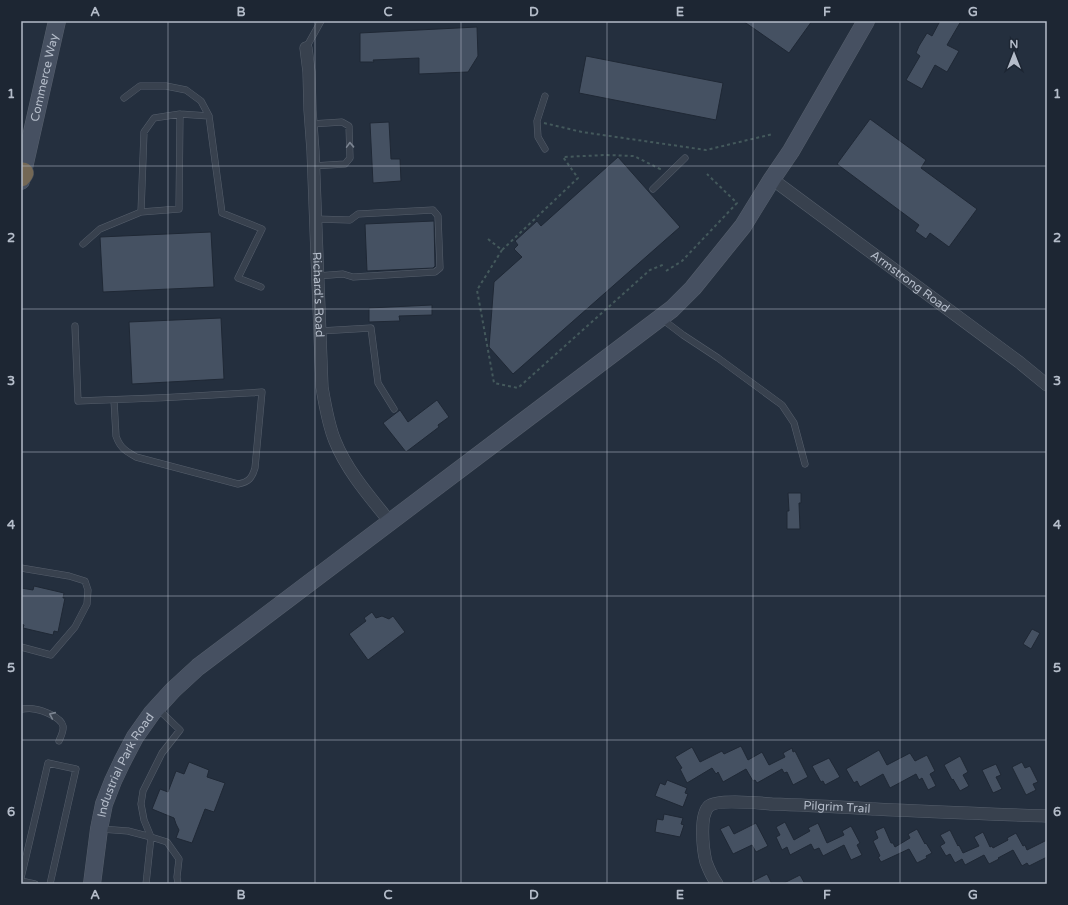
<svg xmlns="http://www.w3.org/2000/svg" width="1068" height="905" font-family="'Varela Round',sans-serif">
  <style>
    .building { fill: #455162; stroke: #1f2835 }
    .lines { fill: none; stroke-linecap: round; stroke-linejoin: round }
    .lane-casing { stroke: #565f6c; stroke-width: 7 }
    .street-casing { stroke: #565f6c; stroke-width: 13 }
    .secondary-casing { stroke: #565f6c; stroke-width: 18 }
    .highway-casing { stroke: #434c59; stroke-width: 22 }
    .path { stroke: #44595c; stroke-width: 2; stroke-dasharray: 3 3; stroke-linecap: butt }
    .lane { stroke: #38414e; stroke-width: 6 }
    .street { stroke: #38414e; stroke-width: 12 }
    .secondary { stroke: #465061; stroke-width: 17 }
    .highway { stroke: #746855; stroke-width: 21 }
    .oneway { stroke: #7c8592 }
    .grid { fill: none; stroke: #b4bcc9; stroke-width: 1; stroke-opacity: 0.55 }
    .labels { text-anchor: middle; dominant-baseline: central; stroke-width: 3; stroke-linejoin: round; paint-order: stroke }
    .street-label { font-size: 12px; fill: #b4bcc9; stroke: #1d2633 }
    .neatline { fill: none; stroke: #b4bcc9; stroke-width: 1.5 }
    .grid-label { font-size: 13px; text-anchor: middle; font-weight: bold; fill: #b4bcc9 }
  </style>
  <rect width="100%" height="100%" fill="#242f3e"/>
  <!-- building -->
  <path class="building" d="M743,21h69l-23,32z
    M940,21h21l-14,24 12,6 -12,21 -12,-7 -13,24 -16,-9 14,-24 -4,-3 3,-7 8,-13 5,3z
    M477,27l1,29 -10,16 -49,2v-16l-46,2 1,2h-14v-29z
    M586,56l137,27 -7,37 -137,-27z
    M870,119l56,41 -5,8 56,41 -28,38 -19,-14 -4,6 -11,-8 4,-6 -82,-61z
    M389,122l2,37h9l1,22 -28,2 -3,-60z
    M618,157l62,70 -167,147 -24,-27 5,-65 28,-25 -8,-8 4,-4 -3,-4 22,-20 4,5z
    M434,221l1,45 -2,2 -66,3 -2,-47z
    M211,232l3,55 -111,5 -3,-55z
    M432,305v10l-33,1 1,5 -31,1v-14z
    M221,318l3,61 -92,5 -3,-62z
    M437,400l12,17 -11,8 1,2 -33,25 -23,-29 17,-13 8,12z
    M788,493h13v10h-2l1,26h-13v-18h2z
    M34,586l30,7 -1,5h2l-7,34 -4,-1 -1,4 -30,-7 1,-3 -3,-1v-36l12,2z
    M372,612l4,6 6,-2 7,3 4,-3 12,16 -37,28 -19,-26 17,-13 -2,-3z
    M1032,629l8,4 -9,16 -8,-5z
    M741,746l7,14 14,-8 7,13 16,-8 -2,-4 9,-5 1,4 2,-1 13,26 -15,8 -6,-13 -3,1 -2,-4 -25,14 -2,-3 -2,1 -7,-12 -23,13 -5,-10 -2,2 -4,-6 -25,15 -7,-14 2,-1 -7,-11 17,-10 8,15 22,-11 2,3z
    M879,750l8,15 23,-12 5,8 12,-6 8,16 -5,3 6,12 -8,4 -6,-12 -3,2 -3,-6 -26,14 -7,-14 -23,13 -3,-6 -3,2 -8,-14z
    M960,756l8,16 -5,3 6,11 -9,5 -7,-12 -1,1 -8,-15z
    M829,758l11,19 -15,8 -2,-4 -2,1 -9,-16z
    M189,762l20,8 -2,7 18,6 -11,29 -9,-3 -13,34 -16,-5 3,-8 -3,-6 -2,-6 -22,-9 8,-20 8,3 8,-21 8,3z
    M1022,762l3,6 5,-2 8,16 -5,2 3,6 -10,5 -14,-28z
    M996,764l5,11 -5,2 6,12 -9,4 -11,-23z
    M667,780l20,8 -2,5 3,1 -5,13 -28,-11 5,-13 5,2z
    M664,814l19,4 -2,6 3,1 -4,12 -25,-5 2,-13 6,1z
    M785,822l9,18 16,-9 -2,-3 10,-5 9,20 17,-8 -2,-4 9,-5 9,17 -3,2 5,10 -11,5 -7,-15 -21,11 -4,-8 -5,2 -3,-6 -21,11 -3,-8 -5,3 -6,-13 4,-2 -4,-8z
    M756,823l12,23 -12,6 -4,-7 -19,9 -13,-25 9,-4 5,9z
    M884,827l7,16h2l2,4 15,-9 -2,-4 9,-5 8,15 1,-1 6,10 -6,3 1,2 -10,5 -8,-14 -28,13 -3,-5 2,-1 -7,-15 5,-3 -3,-7z
    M950,830l8,16 1,-1 4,8 16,-7 -5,-9 9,-5 7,15 2,-1 1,2 15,-8 -1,-2 9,-5 7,13 2,-1 2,5 20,-10v17l-18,9 -2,-3 -5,3 -9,-16 -15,8 1,1 -10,5 -5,-9 -19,10 -3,-6 -7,4 -5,-9 -4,2 -6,-10 5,-3 -5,-8z
    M767,874l5,10h-25z
    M800,875l5,9h-23z"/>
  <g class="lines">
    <defs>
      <path id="lane" d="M306,48l15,-27
        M545,96l-8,25 1,16 7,12
        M124,98l16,-12h26l20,4 15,11 8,15
        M311,124l31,-2 7,4 1,32 -5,6 -32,2
        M653,189l32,-31
        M141,212l3,-80 10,-14 26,-4
        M315,219l35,1 8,-6 75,-4 5,6 2,52 -5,4 -82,5 -10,-3 -26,2
        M83,244l17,-15 41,-17 38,-3 1,-95 29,2 13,97 40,16 -24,49 23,9
        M662,319l21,16 35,23 64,47 12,18 11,41
        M75,326l3,75c62,-2 123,-5 184,-9l-7,76c-3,10 -6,14 -17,16l-102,-27c-10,-6 -16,-9 -20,-21l-2,-36
        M320,331l51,-3 7,55 16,26
        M21,568l48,8 16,5 3,9 -1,14 -12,23 -24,28 -30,-8
        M21,709c4,0 9,-1 13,0 8,1 27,8 29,17 1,5 -2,10 -4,15
        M101,829l27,2 23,6 -7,-17 -3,-16 2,-13 19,-38 18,-23 -22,-21
        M21,878l27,-115 28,6 -26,115
        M21,881l14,3
        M146,884l5,-47 16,5 12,17 -2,18 1,7"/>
      <g id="street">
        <path id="s1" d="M306,48l3,24 1,38 3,41 9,236c3,18 6,37 13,54 12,30 35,56 55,81"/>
        <path id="s2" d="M772,179l247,183 28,23"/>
        <path id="s3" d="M717,884c-5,-7 -8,-14 -11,-22 -3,-12 -7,-47 3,-56 8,-7 50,-3 63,-2 34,1 68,3 103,5 57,3 115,5 172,7"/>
      </g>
      <g id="secondary">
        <path id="s4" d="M21,181l36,-160"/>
        <path id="s5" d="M92,884l7,-55 5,-25 9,-23 9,-19 13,-25 17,-24 21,-23 25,-23 474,-358 21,-21 50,-62 29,-47 19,-28 75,-130"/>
      </g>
      <path id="highway" d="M21,176l2,-3"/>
    </defs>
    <!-- lane casing -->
    <use href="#lane" class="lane-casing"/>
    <!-- street casing -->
    <use href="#street" class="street-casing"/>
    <!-- secondary casing -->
    <use href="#secondary" class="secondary-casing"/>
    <!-- highway casing -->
    <use href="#highway" class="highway-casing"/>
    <!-- path -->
    <path class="path" d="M544,123l38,9 124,18 67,-16
      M488,239l14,11 76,-72 -15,-21 43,-2 28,1 26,13 -1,2
      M502,250l-25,40 17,93 24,5 132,-118 15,-6
      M666,271l16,-10 55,-58 -30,-29"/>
    <!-- lane -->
    <use href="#lane" class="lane"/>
    <!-- street -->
    <use href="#street" class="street"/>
    <!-- secondary -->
    <use href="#secondary" class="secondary"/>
    <!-- highway -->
    <use href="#highway" class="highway"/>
  </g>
  <!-- one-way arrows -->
  <defs><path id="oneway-chevron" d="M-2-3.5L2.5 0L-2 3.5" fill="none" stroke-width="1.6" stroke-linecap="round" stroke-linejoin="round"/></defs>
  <g class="oneway">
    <use href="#oneway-chevron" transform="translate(350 145) rotate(-92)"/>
    <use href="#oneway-chevron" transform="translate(52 715) rotate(-156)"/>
  </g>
  <!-- grid -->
  <path class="grid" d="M168,21v863M315,21v863M461,21v863M607,21v863M753,21v863M900,21v863M21,166h1026M21,309h1026M21,452h1026M21,596h1026M21,740h1026"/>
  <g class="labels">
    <!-- street labels -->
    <g class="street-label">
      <text stroke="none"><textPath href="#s4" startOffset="106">Commerce Way</textPath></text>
      <text stroke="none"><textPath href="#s2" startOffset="172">Armstrong Road</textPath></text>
      <text stroke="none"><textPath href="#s1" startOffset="247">Richard's Road</textPath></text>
      <text stroke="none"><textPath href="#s5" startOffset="125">Industrial Park Road</textPath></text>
      <text stroke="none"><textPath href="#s3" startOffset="211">Pilgrim Trail</textPath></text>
    </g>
  </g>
  <!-- border -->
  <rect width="1068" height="905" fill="none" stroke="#1d2633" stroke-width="44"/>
  <!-- north arrow -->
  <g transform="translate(1014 54)" stroke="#1d2633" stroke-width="3" paint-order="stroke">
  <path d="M0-3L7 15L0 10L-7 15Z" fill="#b4bcc9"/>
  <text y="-6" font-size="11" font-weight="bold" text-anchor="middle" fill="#b4bcc9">N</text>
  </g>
  <rect x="22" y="22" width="1024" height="861" class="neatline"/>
  <g class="grid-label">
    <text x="95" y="16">A</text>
    <text x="241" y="16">B</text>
    <text x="388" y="16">C</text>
    <text x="534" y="16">D</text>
    <text x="680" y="16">E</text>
    <text x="827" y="16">F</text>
    <text x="973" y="16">G</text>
    <text x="11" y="98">1</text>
    <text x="1057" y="98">1</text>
    <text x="11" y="242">2</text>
    <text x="1057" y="242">2</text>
    <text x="11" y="385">3</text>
    <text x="1057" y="385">3</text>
    <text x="11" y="529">4</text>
    <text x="1057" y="529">4</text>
    <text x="11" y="672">5</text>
    <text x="1057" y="672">5</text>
    <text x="11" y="816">6</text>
    <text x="1057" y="816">6</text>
    <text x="95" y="899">A</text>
    <text x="241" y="899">B</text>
    <text x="388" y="899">C</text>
    <text x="534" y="899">D</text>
    <text x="680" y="899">E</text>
    <text x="827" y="899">F</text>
    <text x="973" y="899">G</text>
  </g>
</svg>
